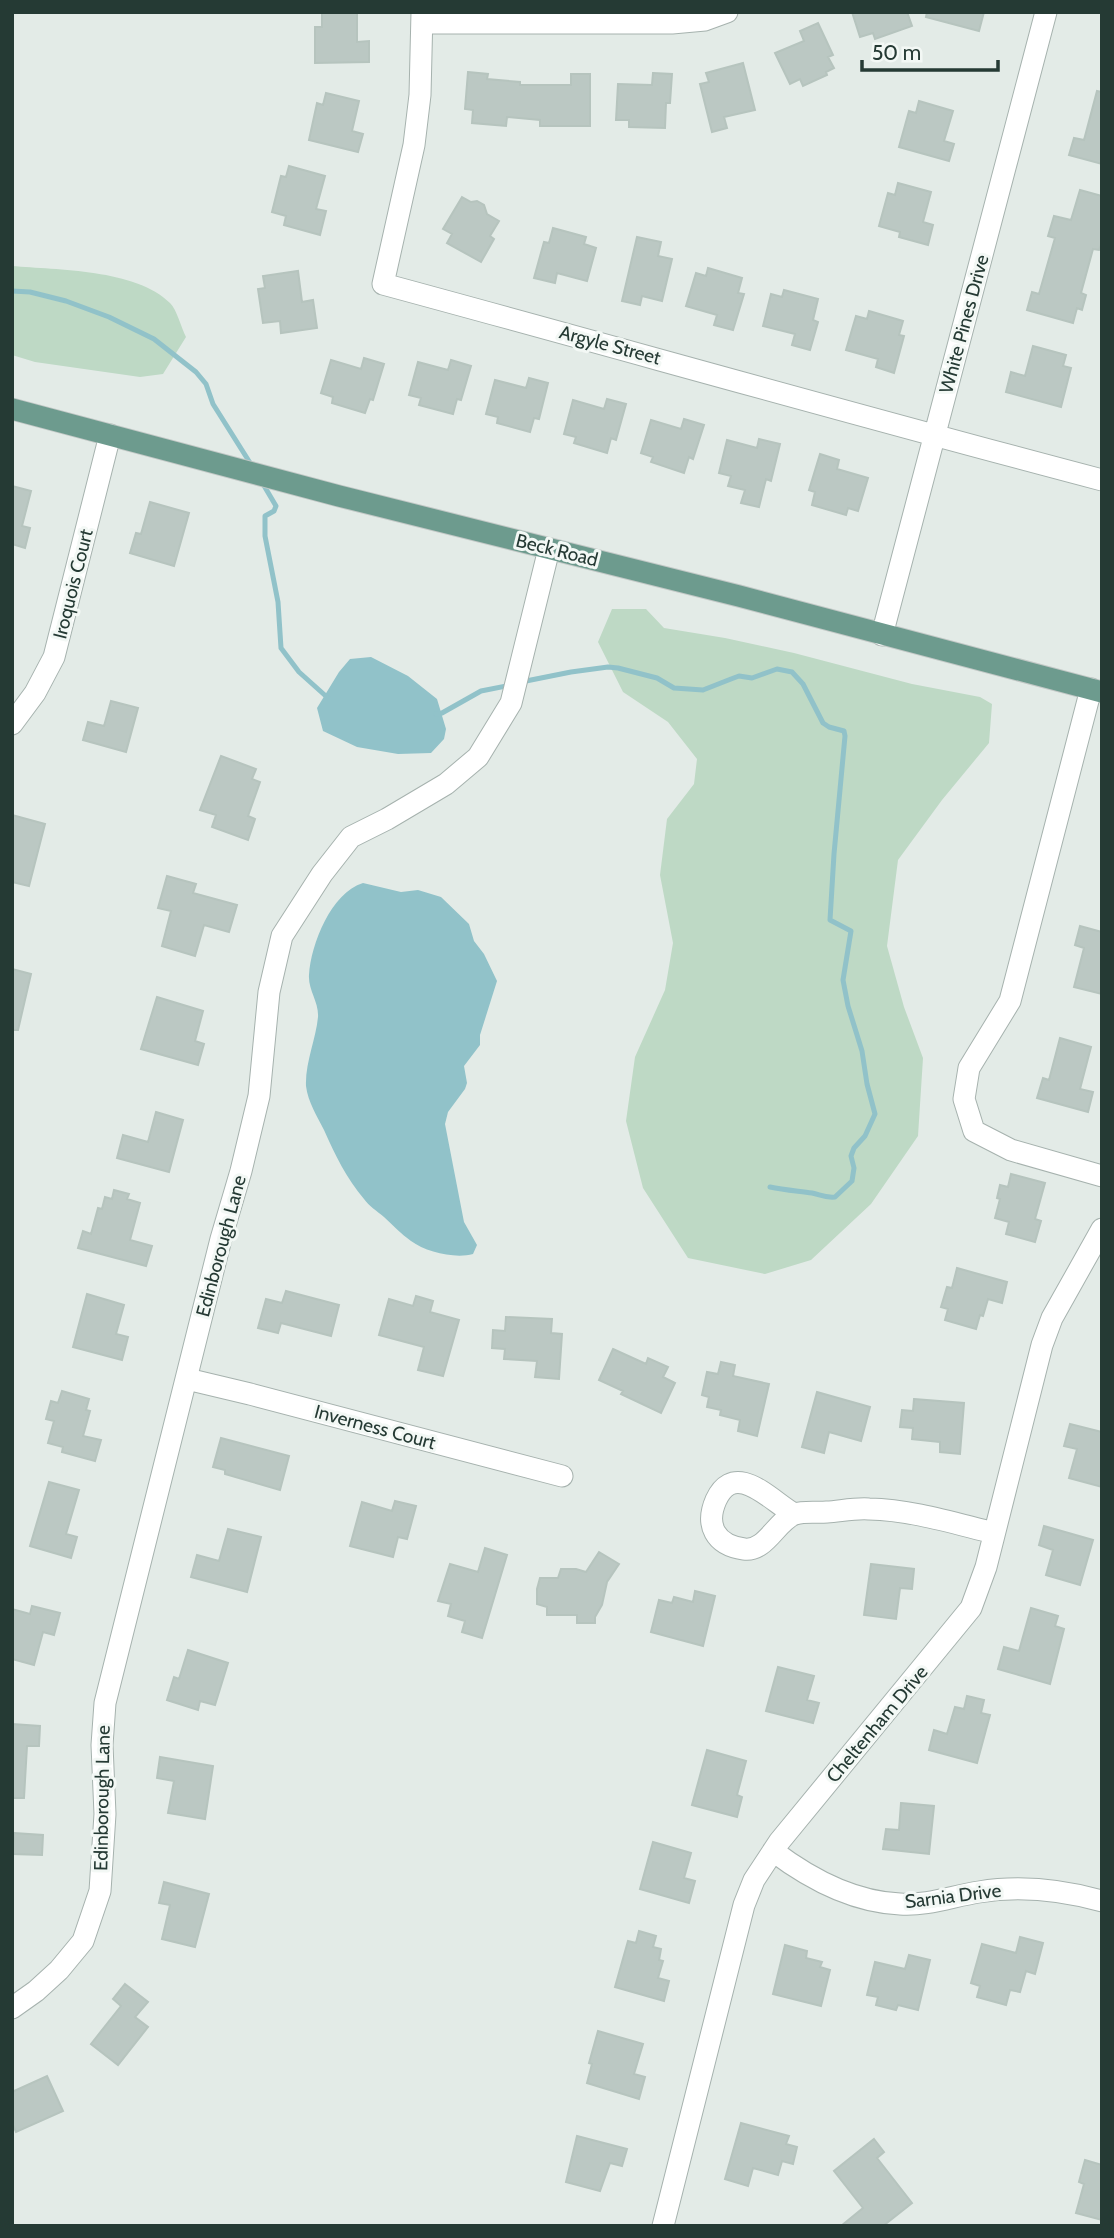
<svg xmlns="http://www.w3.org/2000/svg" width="1114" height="2238" font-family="Cabin,sans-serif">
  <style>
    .green { fill: #bed9c5 }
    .water { fill: #91c2c9 }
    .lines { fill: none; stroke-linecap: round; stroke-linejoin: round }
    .stream { stroke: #91c2c9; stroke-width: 5 }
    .building { fill: #bbc8c3; stroke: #b6c4be; stroke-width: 2 }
    .minor-casing { stroke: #a6b2ae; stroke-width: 23 }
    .major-casing { stroke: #c2c8c6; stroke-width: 23 }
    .minor { stroke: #fff; stroke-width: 21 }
    .major { stroke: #6d9b8e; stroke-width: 21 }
    .labels { text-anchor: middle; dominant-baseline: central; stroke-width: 6; stroke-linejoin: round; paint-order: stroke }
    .street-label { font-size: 19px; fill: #253a34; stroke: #f3f8f5 }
  </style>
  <rect width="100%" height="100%" fill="#e3ebe7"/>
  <!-- green -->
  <path class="green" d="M12,266c45,4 124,3 158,37 7,7 11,24 16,34l-23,37 -23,3 -105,-15 -23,-7z
    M612,609h34l18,19 61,10 69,15 118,31 68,13 12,7 -3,39 -47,57 -44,60 -11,86 17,61 19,51 -5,78 -47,68 -60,56 -46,14 -77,-16 -45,-70 -17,-67 9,-64 30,-67 8,-47 -13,-68 7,-56 27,-35 3,-25 -29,-37 -45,-30 -25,-50z"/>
  <!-- water -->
  <path class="water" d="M371,657l37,19 29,23 9,30 -2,10 -13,14 -33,1 -41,-7 -34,-16 -6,-23 22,-36 11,-13z
    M363,883l38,9 17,-2 23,7 28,27 5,17 10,13 13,27 -17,54v10l-16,21 3,17 -2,6 -17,23 -3,12 19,98 13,23 -4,9c-18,5 -47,-2 -62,-13 -10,-7 -18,-16 -27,-24 -7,-6 -15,-11 -20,-18 -17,-20 -29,-44 -40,-69 -7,-14 -16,-28 -18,-44 -1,-23 10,-47 12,-69 1,-15 -10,-27 -9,-42 2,-31 22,-82 54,-92z"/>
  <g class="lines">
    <!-- stream -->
    <path class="stream" d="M12,291l18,1 36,9 43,16 45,22 42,33 10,12 7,20 39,62
      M263,484l13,22 -2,5 -9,5v20l13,66 3,46 18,24 29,26
      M521,682l50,-10 37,-5 10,1 39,10 17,10 29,2 28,-11 8,-3 13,2 25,-9 15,3 11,12 20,39 6,4 15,4 1,5 -11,118 -4,66 21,11 -8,49 5,26 14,45 5,33 8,30 -10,22 -11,12 -3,8 3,12 -2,13 -17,16c-10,1 -14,-2 -23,-4 -14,-2 -28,-3 -42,-6
      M436,714l6,-1 39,-22 30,-6"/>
  </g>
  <!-- building -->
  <path class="building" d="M322,12h35v30l12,-1v21l-54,1v-36h7z
    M852,12h55l5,14 -37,13 -2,-6 -13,4z
    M927,12h57l-5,19 -53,-14z
    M818,23l15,32 -5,2 6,11 -8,4 1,3 -24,11 -3,-7 -10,5 -15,-31 29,-12 -4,-10z
    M743,63l12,47 -31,7 3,11 -15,4 -12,-48 9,-2 -3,-9z
    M468,72l20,2 -1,5 33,3v3h51v-11h19v52h-50v-6l-33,-3 -1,9 -34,-3 1,-13 -8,-1z
    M653,73l19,1 -2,29h-4l-1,25 -36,-1v-7h-13l2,-36 34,1z
    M1097,91l5,1v72l-33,-9 5,-17 10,2z
    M326,93l33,8 -7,30 11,3 -5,18 -49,-12 8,-37 6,2z
    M919,101l34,10 -9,30 10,3 -5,17 -50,-14 10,-36 7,2z
    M289,166l36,10 -9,33 10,2 -6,24 -36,-10 2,-9 -14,-4 9,-36 5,1z
    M898,183l33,9 -8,30 10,3 -5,20 -29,-8 1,-5 -21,-6 9,-33 7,2z
    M1080,190l22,6v46l-3,8 -6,-1 -12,44 5,2 -4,15 -5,-2 -4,15 -46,-13 5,-18 7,2 16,-56 -7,-2 6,-20 17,4z
    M462,197l9,5 6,-1 7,4 3,9 12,7 -9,15 4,3 -13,23 -34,-19 5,-9 -9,-5z
    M553,228l33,9 -2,7 12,4 -9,33 -30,-8 -2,10 -21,-5 10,-36 5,1z
    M637,237l24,5 -3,14 14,3 -10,42 -20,-5 -2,9 -18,-4z
    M708,268l34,10 -4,15 6,1 -11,36 -19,-5 3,-10 -31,-9 10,-33 10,3z
    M298,271l4,31 11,-2 4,28 -36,5 -1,-12 -17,2 -5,-34 7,-1 -2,-12z
    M784,290l34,9 -5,21 5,2 -8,28 -18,-5 3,-11 -32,-8 8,-32 11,3z
    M869,311l34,10 -4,14 5,1 -10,37 -18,-6 2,-8 -32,-9 10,-34 11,3z
    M1033,346l33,9 -3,11 8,2 -10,39 -55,-15 5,-20 14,4z
    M364,358l20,6 -11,36 -3,-1 -5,14 -33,-10 1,-6 -12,-4 10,-33 30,9z
    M451,360l20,6 -10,34 -4,-1 -4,15 -34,-9 2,-7 -12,-3 9,-33 30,8z
    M529,378l19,5 -9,36 -5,-1 -4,14 -33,-9 1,-6 -12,-3 9,-34 31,8z
    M607,399l19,5 -10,36 -5,-2 -4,15 -33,-10 2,-6 -12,-3 9,-34 31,9z
    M684,419l20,6 -11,34 -4,-2 -5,16 -33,-11 2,-5 -12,-4 10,-33 30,9z
    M759,439l21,5 -9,37 -5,-2 -7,28 -18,-4 4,-13 -17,-4 3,-10 -12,-3 8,-33 30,8z
    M820,454l19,6 -2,9 31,9 -10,33 -10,-3 -2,7 -34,-10 3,-13 -6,-2z
    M12,486l19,5 -9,35 8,2 -5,20 -13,-4z
    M150,502l39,11 -15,53 -44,-13 6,-20 5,1z
    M111,701l27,7 -12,44 -43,-12 5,-18 16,4z
    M221,756l35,13 -4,10 8,3 -12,34 7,3 -7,21 -36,-13 4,-12 -16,-5z
    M12,815l33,9 -16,62 -17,-4z
    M167,876l29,8 -3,9 44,12 -8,27 -25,-7 -9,31 -33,-10 9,-35 -13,-3z
    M1080,926l22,6v62l-28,-7 10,-39 -9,-3z
    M12,969l19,5 -13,56h-6z
    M157,997l46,14 -8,30 9,3 -6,21 -57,-16z
    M1060,1038l31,9 -11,42 13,3 -5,20 -51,-14 6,-20 6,2z
    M156,1112l27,8 -14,52 -52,-14 6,-23 25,7z
    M1011,1174l34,9 -10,36 6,2 -6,21 -29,-8 3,-12 -14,-4 5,-19 -3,-1 3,-13 8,2z
    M114,1190l15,4 -2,5 13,4 -10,37 22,6 -6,20 -68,-18 5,-17 8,3 7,-26 4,1 3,-12 7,2z
    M957,1268l50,14 -5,21 -14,-4 -5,17 -3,-1 -4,14 -31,-9 3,-11 -7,-2 6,-20 5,1z
    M286,1291l53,14 -8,31 -50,-13 -3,10 -20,-5 8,-29 16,4z
    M87,1294l37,11 -8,29 12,3 -6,23 -49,-13z
    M416,1296l17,5 -3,11 29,8 -16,56 -25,-6 6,-23 -45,-12 10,-36 24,7z
    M506,1317l46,2 -1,14 11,1 -3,45 -24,-2 2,-16 -33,-2 1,-10 -13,-1 1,-18 12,1z
    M613,1349l33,15 2,-6 20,9 -5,10 12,6 -14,30 -40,-19 2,-3 -24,-11z
    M721,1362l14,3 -2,11 36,8 -12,52 -19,-5 2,-11 -20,-5 1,-5 -14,-3 2,-10 -7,-2 5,-23 11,2z
    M62,1391l27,8 -3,11 4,1 -7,25 18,4 -6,21 -33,-9 1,-5 -15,-4 6,-22 -8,-2 5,-18 7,2z
    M817,1392l53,15 -9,34 -32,-9 -5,21 -22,-6z
    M914,1399l50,4 -4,51 -20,-2v-10l-28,-3 1,-11 -13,-1 2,-17 11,1z
    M1070,1424l32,8v55l-33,-9 8,-29 -13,-3z
    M221,1438l68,18 -9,34 -55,-16v-4l-12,-3z
    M49,1482l30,8 -13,44 11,3 -6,21 -41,-12z
    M395,1501l21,5 -9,33 -9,-2 -5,20 -43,-11 12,-44 30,9z
    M1044,1526l49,14 -13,45 -34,-10 7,-25 -14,-5z
    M228,1529l33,8 -14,55 -56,-15 6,-22 22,6z
    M485,1548l22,7 -25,83 -20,-6 3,-11 -17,-5 3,-12 -13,-3 12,-37 28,8z
    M599,1552l20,12 -12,18 -5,23 -7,12v6h-18v-8h-30v-8l-10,-3v-15l3,-11h18l3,-9h15l10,3z
    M871,1564l43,5 -2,20 -12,-1 -4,31 -32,-4z
    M695,1591l20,5 -12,50 -52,-14 8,-32 13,3 2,-6 19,5z
    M32,1606l28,7 -6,22 -11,-3 -9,33 -22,-6v-50l18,5z
    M1031,1608l27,8 -3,10 9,3 -14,55 -52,-15 6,-22 15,4z
    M188,1650l40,13 -13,42 -15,-4 -2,9 -31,-10 7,-23 5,2z
    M778,1667l36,9 -7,24 12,3 -6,20 -47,-12z
    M967,1696l17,4 -3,13 9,2 -13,48 -48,-13 5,-20 13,4 8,-27 9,2z
    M12,1724l28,2 -1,20h-12l-3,52h-12z
    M707,1750l39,11 -9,34 5,2 -5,20 -45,-12z
    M160,1757l53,9 -8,53 -37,-6 6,-32 -17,-3z
    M901,1803l33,3 -5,48 -46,-5 3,-20 13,1z
    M14,1833l29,2 -1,20 -29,-1z
    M653,1842l38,11 -7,25 11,3 -6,22 -49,-14z
    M164,1882l45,12 -14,53 -33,-8 8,-34 -11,-2z
    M639,1931l17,5 -3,11 8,2 -2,11 4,1 -5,17 11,3 -5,20 -49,-14 13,-46 8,2z
    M1020,1937l23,6 -8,31 -9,-3 -6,21 -10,-2 -4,15 -29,-8 3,-11 -9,-3 11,-39 34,9z
    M785,1945l22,6 -1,7 16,4 -2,5 10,3 -9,36 -48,-12z
    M909,1955l21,5 -12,50 -20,-5 -2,5 -20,-5 2,-8 -11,-2 8,-33 30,7z
    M125,1984l23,18 -13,15 13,10 -30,38 -27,-21 30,-38 -8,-7z
    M598,2031l45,13 -9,30 11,3 -6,22 -52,-16 5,-19 -3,-1z
    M47,2076l16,35 -47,21 -4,-9v-31z
    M741,2123l48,13 -3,8 11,3 -4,17 -11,-3 -4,14 -25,-7 -5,18 -23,-7z
    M577,2136l50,13 -5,17 -12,-3 -10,28 -34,-9z
    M874,2139l10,13 -7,6 35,45 -29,23h-42l22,-18 -29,-37z
    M1085,2160l17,5v55l-26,-7 8,-29 -5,-2z"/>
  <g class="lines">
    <defs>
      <path id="minor" d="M422,12l-2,83 -6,50 -31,139c240,65 479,133 719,196
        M423,23h249l33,-3 22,-8
        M882,635l164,-623
        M1091,689l-81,312 -41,67 -5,31 10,32 37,19 91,26
        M12,724l23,-31 19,-36 56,-222
        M187,1379l63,15 312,82
        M794,1514c-23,-13 -59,-55 -78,-14 -11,25 -1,45 28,49 22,3 32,-28 51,-35 9,-3 22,-1 32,-2 14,-1 28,-4 42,-3 43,1 84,14 125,24
        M773,1851c37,28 80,51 127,53 27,2 53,-8 79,-12 42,-7 83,-2 123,9
        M12,2008l24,-17 23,-21 24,-29 17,-50 5,-77 -3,-69 3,-42 116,-464 20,-68 18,-75 10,-104 13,-56 40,-62 29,-37 36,-18 59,-35 32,-27 33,-54 38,-154
        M663,2226l81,-321 10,-25 25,-38 192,-234 15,-41 56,-222 10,-27 50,-89"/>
      <path id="major" d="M12,409l327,87 400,100 363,96"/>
    </defs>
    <!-- minor casing -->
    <use href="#minor" class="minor-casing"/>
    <!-- major casing -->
    <use href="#major" class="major-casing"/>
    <!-- minor -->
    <use href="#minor" class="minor"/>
    <!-- major -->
    <use href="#major" class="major"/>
  </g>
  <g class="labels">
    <!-- street labels -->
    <g class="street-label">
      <text transform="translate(964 324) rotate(-75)">White Pines Drive</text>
      <text transform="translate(610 345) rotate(15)">Argyle Street</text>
      <text transform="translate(557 550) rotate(14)">Beck Road</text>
      <text transform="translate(73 584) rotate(-76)">Iroquois Court</text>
      <text transform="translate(221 1246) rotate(-75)">Edinborough Lane</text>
      <text transform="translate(375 1427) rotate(15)">Inverness Court</text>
      <text transform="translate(877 1724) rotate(-50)">Cheltenham Drive</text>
      <text transform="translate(102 1798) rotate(-89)">Edinborough Lane</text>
      <text transform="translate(953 1896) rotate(-7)">Sarnia Drive</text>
    </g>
  </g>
  <!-- border -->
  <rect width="1114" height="2238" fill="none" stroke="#253a34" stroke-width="28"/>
  <!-- scale -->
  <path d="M862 60v10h136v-10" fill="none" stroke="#253a34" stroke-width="3.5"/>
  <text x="872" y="60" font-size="21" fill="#253a34" stroke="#f3f8f5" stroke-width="5" paint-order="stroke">50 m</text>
</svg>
